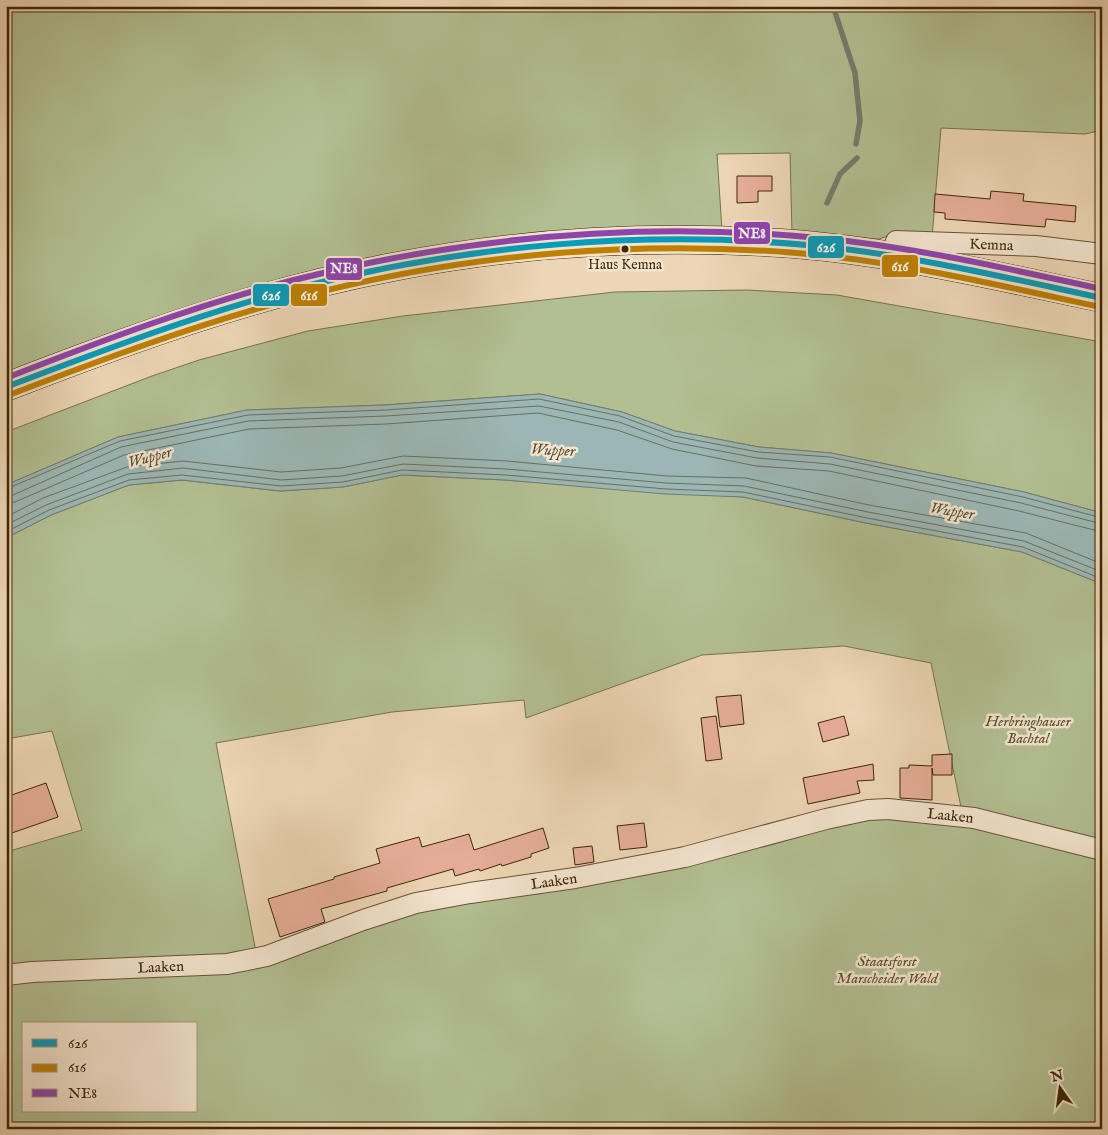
<svg xmlns="http://www.w3.org/2000/svg" width="1108" height="1135" font-family="'IM FELL English',serif">
  <style>
    .green { fill: #b2bf92; stroke: #78734b; fill-rule: evenodd }
    .water { fill: #9bb7b5; stroke: #757d6e }
    .lines { fill: none; stroke-linecap: round; stroke-linejoin: round }
    .shore { stroke: #6c6f5c; stroke-width: 1 }
    .stream { stroke: #757d6e; stroke-width: 5.5 }
    .building { fill: #e7ae99; stroke: #3d2704 }
    .minor-casing { stroke: #695330; stroke-width: 22 }
    .secondary-casing { stroke: #3d2704; stroke-width: 29 }
    .minor { stroke: #f3e4cf; stroke-width: 20 }
    .secondary { stroke: #f3e4cf; stroke-width: 28 }
    .bus-1-casing { stroke: #f3e4cf; stroke-width: 10 }
    .bus-2-casing { stroke: #f3e4cf; stroke-width: 10 }
    .bus-3-casing { stroke: #f3e4cf; stroke-width: 10 }
    .bus-1 { stroke: #069cba; stroke-width: 6 }
    .bus-2 { stroke: #bf8001; stroke-width: 6 }
    .bus-3 { stroke: #8e44ad; stroke-width: 6 }
    .bus-dot { fill: #3d2704; stroke: #f3e4cf; stroke-width: 2 }
    .labels { text-anchor: middle; dominant-baseline: central; stroke-width: 5; stroke-linejoin: round; paint-order: stroke }
    .bus-label { font-size: 14px; fill: #3d2704; stroke: #f3e4cf }
    .street-label { font-size: 15px; fill: #3d2704; stroke: #f3e4cf }
    .park-label { font-size: 15px; font-style: italic; fill: #5a4d28; stroke: #f3e4cf }
    .water-label { font-size: 16px; font-style: italic; fill: #544b30; stroke: #f3e4cf }
    .line-badge { stroke: #f3e4cf; stroke-width: 2 }
    .badge-label { font-size: 14px; text-anchor: middle; font-weight: bold; fill: #fff }
  </style>
  <rect width="100%" height="100%" fill="#edd6b5"/>
  <filter id="stains"><feTurbulence type="fractalNoise" baseFrequency=".004" numOctaves="4"/><feColorMatrix values="0 0 0 0 .2 0 0 0 0 .09 0 0 0 0 .02 0 0 0 .5 -.17"/></filter>
  <radialGradient id="worn" r=".72"><stop offset=".6" stop-color="#630" stop-opacity="0"/><stop offset="1" stop-color="#630" stop-opacity=".3"/></radialGradient>
  <!-- green -->
  <path class="green" d="M6,6h1096v124l-17,4 -144,-6 -9,110 -41,-3 -12,4 -87,-5 -2,-81 -73,1 5,76 -202,10 -514,136z
    M747,290l90,5 265,47v171l-78,-21 -193,-39 -72,-6 -84,-16 -53,-19 -82,-18 -155,11 -138,5 -129,27 -112,48v-53l146,-56 47,-16 109,-29 95,-15 212,-24z
    M402,475l103,5 238,17 123,26 156,29 80,32v545h-1096v-277l76,-22 -30,-99 -46,8v-201l45,-23 78,-30 53,-5 98,11 63,-4zM844,646l87,17 30,144 -147,15 -400,82 -158,48 -40,-209 176,-31 132,-12 2,18 176,-63zM24,1024h172v87h-172z"/>
  <!-- water -->
  <path class="water" d="M540,394l82,18 53,19 84,16 72,6 193,39 78,21v71l-80,-32 -156,-29 -123,-26 -78,-3 -160,-14 -103,-5 -59,12 -63,4 -98,-11 -53,5 -78,30 -45,23v-53l112,-48 129,-27 138,-5z"/>
  <g class="lines">
    <!-- shore -->
    <path class="shore" d="M6,489l114,-48 128,-26 138,-5 153,-11 81,17 54,20 84,16 72,5 193,40 79,21
      M6,496l7,-1 108,-48 127,-26 138,-5 153,-10 80,16 54,20 84,16 73,6 191,39 81,21
      M6,503l9,-1 109,-47 125,-26 137,-5 152,-11 79,17 55,19 84,17 73,5 190,40 83,21
      M6,517l37,-19 84,-31 56,-6 98,11 60,-4 62,-12 104,5 160,15 79,2 123,27 157,28 76,31
      M6,525l40,-20 82,-31 55,-6 98,12 61,-4 61,-12 103,5 160,14 78,3 124,26 156,29 78,31
      M6,532l43,-22 80,-30 53,-5 99,11 62,-4 59,-12 104,5 160,14 77,3 124,26 156,29 79,32"/>
    <!-- stream -->
    <path class="stream" d="M833,6l22,67 5,48 -4,23
      M827,203l13,-29 17,-16"/>
  </g>
  <!-- building -->
  <path class="building" d="M737,176h35v15h-14v11l-21,1z
    M991,191l33,3 -1,7 53,5 -1,16 -29,-3 -1,8 -100,-8v-6l-11,-1 1,-18 55,5z
    M741,695l3,29 -24,3 -4,-30z
    M716,716l6,43 -16,2 -5,-43z
    M844,716l5,19 -26,7 -5,-19z
    M952,754v21h-19l-1,-7v32l-32,-2v-30h9v-3l23,1v-11z
    M873,764l1,16 -17,1 3,12 -52,11 -5,-26z
    M46,783l12,34 -52,18v-38z
    M644,823l3,24 -27,3 -3,-24z
    M543,828l6,20 -18,6v3l-29,9 -1,-2 -21,7 -1,-2 -24,7 -2,-7 -66,19v3l-66,18 4,13 -45,15 -12,-38 66,-20v-2l46,-14 -4,-14 43,-12 3,10 47,-13 5,16z
    M592,846l2,16 -19,3 -2,-17z"/>
  <g class="lines">
    <defs>
      <g id="minor">
        <path id="s1" d="M892,256l4,-15 140,5 66,8"/>
        <path id="s2" d="M6,975l26,-3 195,-8 40,-8 96,-36 53,-17 54,-10 105,-15 110,-21 141,-38 42,-9 20,-1 86,9 128,32"/>
      </g>
      <path id="secondary" d="M6,387c126,-49 254,-95 387,-120 127,-25 258,-32 387,-24 109,7 215,33 322,55"/>
    </defs>
    <!-- minor casing -->
    <use href="#minor" class="minor-casing"/>
    <!-- secondary casing -->
    <use href="#secondary" class="secondary-casing"/>
    <!-- minor -->
    <use href="#minor" class="minor"/>
    <!-- secondary -->
    <use href="#secondary" class="secondary"/>
    <defs>
      <path id="bus-1" d="M6,387c95,-36 190,-72 288,-98 170,-44 350,-60 525,-43 96,10 189,32 283,52"/>
      <path id="bus-2" d="M9,395c94,-36 189,-71 287,-97 169,-45 349,-60 523,-43 95,10 188,32 281,52"/>
      <path id="bus-3" d="M6,378c95,-37 190,-73 288,-98 171,-43 349,-59 525,-42 96,9 189,31 283,51"/>
    </defs>
    <!-- bus-1 casing -->
    <use href="#bus-1" class="bus-1-casing"/>
    <!-- bus-2 casing -->
    <use href="#bus-2" class="bus-2-casing"/>
    <!-- bus-3 casing -->
    <use href="#bus-3" class="bus-3-casing"/>
    <!-- bus-1 -->
    <use href="#bus-1" class="bus-1"/>
    <!-- bus-2 -->
    <use href="#bus-2" class="bus-2"/>
    <!-- bus-3 -->
    <use href="#bus-3" class="bus-3"/>
  </g>
  <!-- markers -->
  <circle class="bus-dot" cx="625" cy="249" r="4.5"/>
  <g class="labels">
    <!-- bus labels -->
    <g class="bus-label">
      <text x="625" y="265">Haus Kemna</text>
    </g>
    <!-- street labels -->
    <g class="street-label">
      <text stroke="none"><textPath href="#s1" startOffset="111">Kemna</textPath></text>
      <text stroke="none"><textPath href="#s2" startOffset="965">Laaken</textPath></text>
      <text stroke="none"><textPath href="#s2" startOffset="560">Laaken</textPath></text>
      <text stroke="none"><textPath href="#s2" startOffset="155">Laaken</textPath></text>
    </g>
    <!-- park labels -->
    <g class="park-label">
      <text x="1028" y="721">Herbringhauser<tspan x="1028" dy="17">Bachtal</tspan></text>
      <text x="887" y="961">Staatsforst<tspan x="887" dy="17">Marscheider Wald</tspan></text>
    </g>
    <!-- water labels -->
    <g class="water-label">
      <text transform="translate(553 451) rotate(3)">Wupper</text>
      <text transform="translate(150 458) rotate(-15)">Wupper</text>
      <text transform="translate(952 512) rotate(9)">Wupper</text>
    </g>
  </g>
  <g class="line-badge">
    <rect x="733" y="221" width="38" height="24" rx="5" fill="#8e44ad"/>
    <rect x="807" y="235" width="38" height="24" rx="5" fill="#069cba"/>
    <rect x="881" y="254" width="38" height="24" rx="5" fill="#bf8001"/>
    <rect x="325" y="257" width="38" height="24" rx="5" fill="#8e44ad"/>
    <rect x="290" y="283" width="38" height="24" rx="5" fill="#bf8001"/>
    <rect x="252" y="283" width="38" height="24" rx="5" fill="#069cba"/>
  </g>
  <g class="badge-label">
    <text x="752" y="238">NE8</text>
    <text x="826" y="252">626</text>
    <text x="900" y="271">616</text>
    <text x="344" y="273">NE8</text>
    <text x="309" y="300">616</text>
    <text x="271" y="300">626</text>
  </g>
  <!-- margin -->
  <rect width="1108" height="1135" fill="none" stroke="#edd6b5" stroke-width="25"/>
  <rect x="8" y="8" width="1093" height="1120" fill="none" stroke="#3d2704" stroke-width="2.5"/>
  <rect x="12" y="12" width="1083" height="1110" fill="none" stroke="#3d2704"/>
  <!-- legend -->
  <rect x="22" y="1022" width="175" height="90" fill="#f3e4cf" stroke="#aa987e"/>
  <rect x="32" y="1039" width="25" height="8" fill="#069cba" stroke="#aa987e"/>
  <text x="68" y="1048" font-size="15" fill="#3d2704">626</text>
  <rect x="32" y="1064" width="25" height="8" fill="#bf8001" stroke="#aa987e"/>
  <text x="68" y="1072" font-size="15" fill="#3d2704">616</text>
  <rect x="32" y="1089" width="25" height="8" fill="#8e44ad" stroke="#aa987e"/>
  <text x="68" y="1098" font-size="15" fill="#3d2704">NE8</text>
  <!-- north arrow -->
  <g transform="translate(1060 1088) rotate(346)" stroke="#f3e4cf" stroke-width="4" paint-order="stroke">
  <path d="M0-4L9 19L0 12L-9 19Z" fill="#3d2704"/>
  <text y="-8" font-size="14" font-weight="bold" text-anchor="middle" fill="#3d2704">N</text>
  </g>
  <rect width="100%" height="100%" filter="url(#stains)"/>
  <rect width="100%" height="100%" fill="url(#worn)"/>
</svg>
